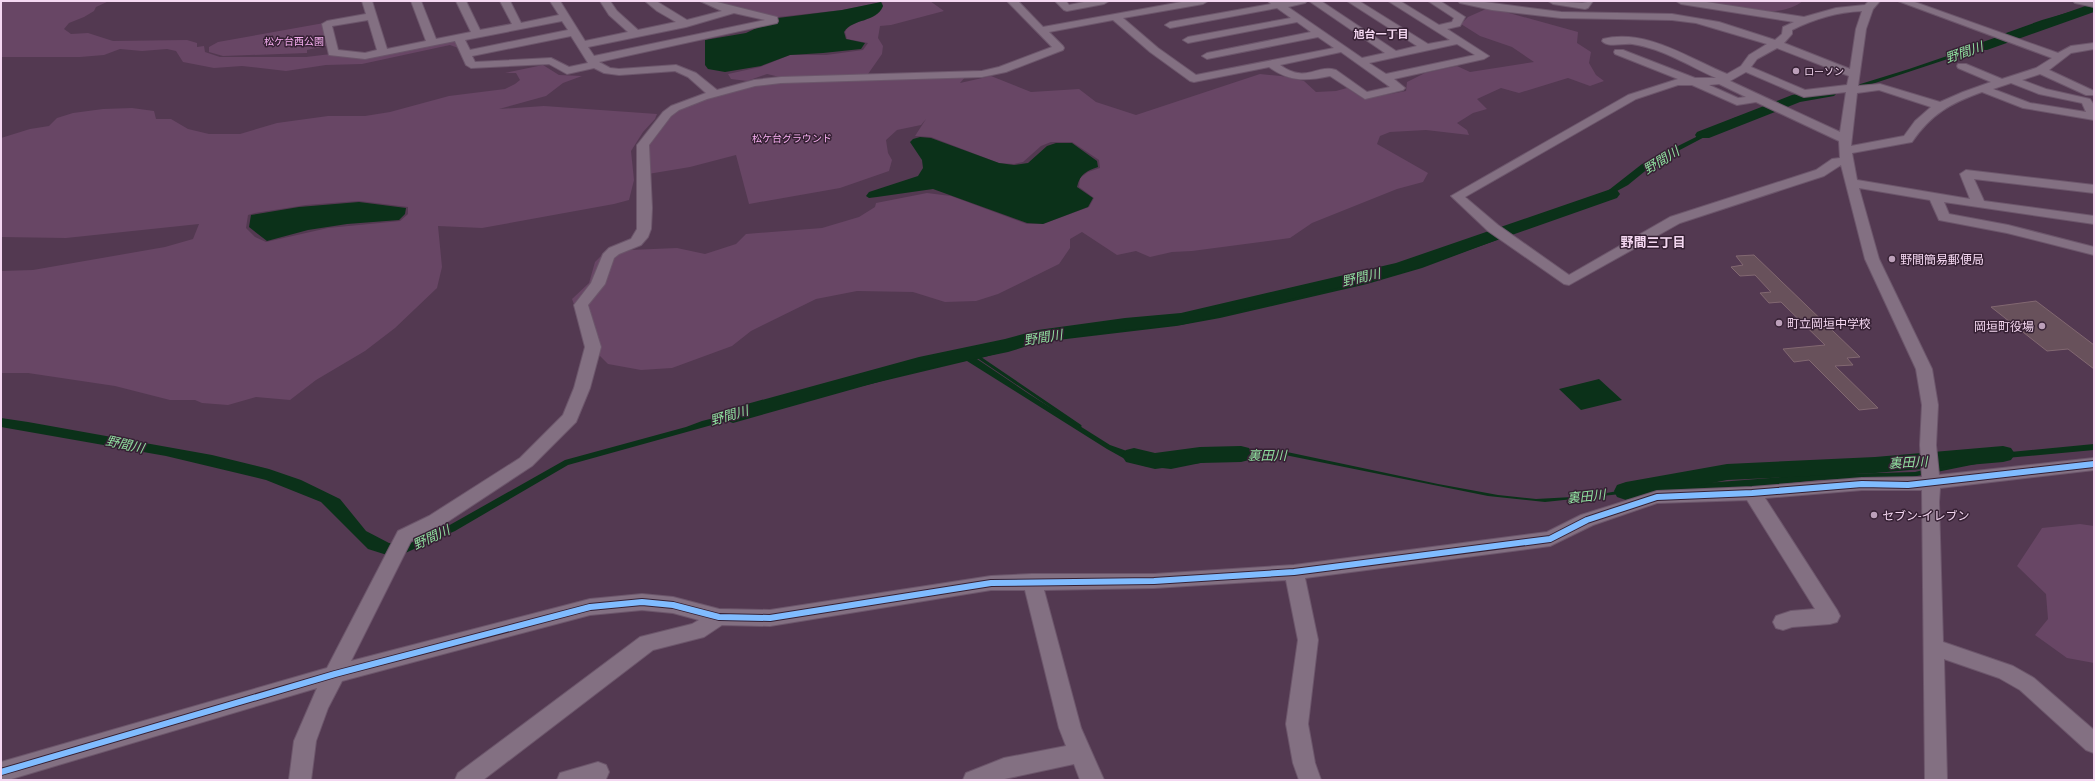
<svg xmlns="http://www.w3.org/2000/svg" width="2095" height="781" font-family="Ubuntu,'Noto Sans JP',sans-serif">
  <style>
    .green { fill: #684665; fill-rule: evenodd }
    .water { fill: #0b3119 }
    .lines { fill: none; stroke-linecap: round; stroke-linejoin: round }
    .stream { stroke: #0b3119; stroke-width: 3 }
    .river { fill: #0b3119; fill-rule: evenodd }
    .building { fill: #68515b; stroke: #826871 }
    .minor-casing { stroke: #6c566b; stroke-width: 2 }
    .minor { fill: #837082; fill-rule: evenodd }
    .cycleway-casing { stroke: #362134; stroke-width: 8 }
    .cycleway { stroke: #80bcff; stroke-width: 6 }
    .poi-dot { fill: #bca0ba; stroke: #362134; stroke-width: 1.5 }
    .labels { text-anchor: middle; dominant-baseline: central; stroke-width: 3; stroke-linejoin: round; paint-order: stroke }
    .far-park-label { font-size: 10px; fill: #f7aff1; stroke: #362134 }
    .far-poi-label { font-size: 10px; fill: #f5d8f2; stroke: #362134; text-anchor: start }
    .far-neighbourhood-label { font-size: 11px; font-weight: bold; fill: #f5d8f2; stroke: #362134 }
    .poi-label { font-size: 12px; fill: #f5d8f2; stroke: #362134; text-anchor: start }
    .water-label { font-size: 13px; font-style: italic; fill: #8fdf9f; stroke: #362134 }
    .neighbourhood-label { font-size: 13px; font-weight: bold; fill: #f5d8f2; stroke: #362134 }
  </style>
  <rect width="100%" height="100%" fill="#533951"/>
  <!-- green -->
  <path class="green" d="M1,1h108l-13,6 -2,4 -10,6 -15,6 -5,6 7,5 17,-1 25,8 74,-1 10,3v4l7,-1 1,6 15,5h86l25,-3 17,2 108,-16 5,9 -11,-4 -88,19 -36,1 -40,6 -44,-5 -28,2 -31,-6 -7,-11 -9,-2 -25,2 -22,-2 -16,6 -24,2h-79z
    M709,1h221l14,10 -53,14 -11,1 -2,12 5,8 -1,8 -14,20 -10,2 -74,2 -17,-4 -20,7 -16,-2 -3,-5 32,-7 30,-12h36l37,-5 5,-7 -21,-4 -2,-7c7,-14 32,-9 38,-26l-1,-4 -40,8 -64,7h-8z
    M1701,1h102c-28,21 -71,5 -102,0z
    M1486,9l16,2 76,21 -1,11 14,9 -2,11 7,12 8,6 -14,5 -22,-8 -49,15 -18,-5 -24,11 10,10 -14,4 -16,10 10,7 2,5 -43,-5 -36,2 -10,4 -3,8 51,29 -5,9 -26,7 -85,34 -22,15 -98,13 -20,1 -22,5 -14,-6 -19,4 -35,-23 -12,7v9l-11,16 -61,30 -22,7 -31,1 -32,-10 -56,-1 -41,8 -65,32 -19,15 -60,22 -31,2 -33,-6 -19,-19 -17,-46 17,-16 6,-21 11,-11 71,-3 28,6 31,-10 10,-10 76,-6 37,-11 16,-10 1,-4 51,-10 24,3 76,28h16l46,-17 5,-9 -15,-11 1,-9 8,-6 12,-4 -1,-8 -27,-18h-21l-10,4 -18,16 -9,2 -15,-1 -68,-26 -16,-1 11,-17 -5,6 -24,5 -11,10 2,13 4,7 -3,11 -49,17 -91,16 -13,-49 -46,12 -42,7 -4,-24 22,-32 20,-13 72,-22 208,-7 -6,7 31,-7 40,16 48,-3 17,13 40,13 124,-41 21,2 23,5 12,11 20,-1 11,-3 17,11 42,-8 1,-9 18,-9 32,-7 13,6 64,-10 -22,-15 -32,-11 -19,-12 7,-7z
    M324,23l6,22 -23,5v3l-84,3 -14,-4v-5l9,-5z
    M543,65l16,10 23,1 -19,7 -17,13 -47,13 45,-3 113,8 -2,5 -12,13 -12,19 3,29 -5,20 -15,4 -132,24 -44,-2 4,41 -5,21 -42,40 -30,23 -49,29 -26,20 -34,-3 -28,8 -26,-2 -7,-3h-25l-55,-14 -87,-13h-27v-102l32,-1 132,-23 28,-8 6,-15 -133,14 -65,-1v-99l29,-9 19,-3 8,-8 16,-5 30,-4 29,-1 22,3 2,8h15l17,10 21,5h31l37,-11 51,-7h37l25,-4 59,-16 56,-7 10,-5 5,-4 -4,-7h-11zM359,201l49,6v7l-8,7 -72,7 -62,14 -11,-5 -9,-9 2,-13 7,-2 51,-8z
    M2080,524l14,2v137l-27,-5 -32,-23 13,-16 -2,-25 -29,-28 25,-38z"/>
  <!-- water -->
  <path class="water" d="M881,2l2,4c-7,17 -30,12 -39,26l2,7 19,4 -4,6 -38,4 -33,2 -29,11 -36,6 -17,-3 -3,-4v-25l41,-7 32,-15 64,-8z
    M2094,5v3l-37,10 -73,29 -118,39 -59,12 -53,16 -19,7 -80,42 -27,22 -35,19 -171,64 -55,16 -147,34 -44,8 -135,16 -64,17 52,35 81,51 28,10 32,6 60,-9h57l151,32 60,11 38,4 55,-3 53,-10 75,-4 88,-7 108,-3 74,-18 105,-10v6l-88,8 -94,19 -93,3 -80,9 -109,4 -85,9 -57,-6 -203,-41h-45l-69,14 -27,-3 -19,-7 -18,-10 -140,-88 -180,43 -219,61 -113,66 -52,23 -16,1 -19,-6 -47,-47 -55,-22 -100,-24 -165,-29v-9l27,4 184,33 57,14 32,11 39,19 26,32 23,12h21l22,-8 133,-75 121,-33 16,-6 338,-84 144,-16 188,-43 72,-23 48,-20 81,-27 32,-15 37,-29 92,-46 56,-18 51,-10 68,-21 79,-27 18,-9 36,-13z
    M920,137l11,1 68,25 15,2 14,-2 19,-17 9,-3h16l25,18 1,6c-12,4 -18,7 -21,20l16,11 -5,9 -45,17 -16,-1 -94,-34 -56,8 -8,1 -3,-2 3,-4 49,-16 5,-8 -1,-8 -12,-18 3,-3z
    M359,202l47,6 -1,6 -6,6 -52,4 -39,6 -41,11 -18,-14 2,-12 48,-8z
    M1599,379l23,21 -41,10 -22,-21z"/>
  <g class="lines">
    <!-- stream -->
    <path class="stream" d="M971,352l109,74"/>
    <!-- river -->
    <path class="river" d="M2094,3v9l-107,38h-10l-2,-3 2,-3z
      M1829,88l5,2 3,3 -3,3 -34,6 -91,36h-12l-2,-3 2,-3 95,-37z
      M1611,189l6,1 3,4 -3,4 -208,73 -228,54 -56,5 -85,12 -32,10 -87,18 -188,53 -8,-3 -3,-5 3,-5 194,-53 86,-18 33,-9 87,-12 56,-5 215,-50z
      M1241,446l8,2 4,6 -4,6 -8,2 -41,1 -45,6 -29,-7 -4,-6 4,-6 8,-2 21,5 45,-6z
      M2003,446l8,2 4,6 -4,6 -8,2 -128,11 -148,7 -101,20 -9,-3 -3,-6 3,-6 9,-3 101,-18 148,-7z"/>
  </g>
  <!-- building -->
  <path class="building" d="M1754,255l106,102 -13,1 6,7 -18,1 43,42 -19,2 -50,-50 -15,2 -11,-13 42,-4 -44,-43 -12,1 -9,-10 11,-1 -16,-17 -15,1 -9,-9 12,-2 -7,-9z
    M2036,301l58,44v24l-26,-20 -21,2 -56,-44z"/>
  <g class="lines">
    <defs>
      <path id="minor" d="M362,1h10l15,48 39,-8 -15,-40h10l15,38 35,-7 -15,-31h10l14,29 32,-6 -12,-23h10l11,22 38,-8 -9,-14h10l25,40 43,-9 -19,-17 -9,-14h10l7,10 21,19 38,-8 -19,-11 -12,-10h11l31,19 35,-9 -22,-10h13l64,16 1,4 -1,2 -178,39 11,6 9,1 57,-4 20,8 21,17 37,-10 27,-3 201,-6 17,-4 53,-20 -45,-46h11l25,26 144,-26h21l-5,3 -80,14 35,30 38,27 138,-27 -16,-11 -111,22 -5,-3 5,-3 104,-21 -14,-10 -109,21 -5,-3 5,-3 103,-19 -14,-10 -107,20 -5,-3 5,-3 101,-18 -3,-3h39l-2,2 -17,4 74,51 23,-5 -76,-52h12l75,50 21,-5 -70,-45h12l69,43 22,-4 -62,-39h12l39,24 13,-3 2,-4 -26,-17h12l25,16 -5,9 -13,3 42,27 -5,3 -90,20 11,9 -2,2 -38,9 -35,-23c-24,5 -40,6 -61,-9l-75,15 -4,-1 -40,-29 -37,-32 -64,12 14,14 1,2 -1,2 -57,22 -24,5 -201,6 -26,3 -48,13 -28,11 -8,6 -22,29 3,63 -1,21 -3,8 -7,8 -22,9 -5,4 -9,26 -17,21 13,42 -11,41 -14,34 -44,44 -91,60 -30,15 -60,120 239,-62 52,-5 31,3 46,12 51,1 221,-34 41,-2h122l140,-9 253,-33 34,-17 76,-24 95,-4 110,-9 60,-1 -2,-32 2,-40 -6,-36 -51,-110 -24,-94 -17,11 -144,47 -111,62 -5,-1 -76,-53 -37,-35 177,-101 50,-16 -63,-25 -1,-2 1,-2h8l72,28h21c-29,-13 -52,-29 -84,-34 -8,-1 -24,4 -30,-3l1,-2c43,-11 87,20 124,35l14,-8 8,-11 18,-11 -71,-21 -24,-3 -111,-2 -69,-8 -32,-7 -2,-2h19l84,11 111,2 47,8 56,18 7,-6 1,-7 11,-5 -113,-18 -5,-3h24l104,16 32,-9 29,-3 4,-4h11l-7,8 -7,20 -8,57 22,-2 60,18 23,-10 28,-10 -33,-14 -1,-2 1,-2h8l36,15 34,-11 16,-10 -154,-57h14l146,52 13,-7 23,-3v6l-23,4 -22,17 45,21v4h-8l-46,-21 -18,6 24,9 44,10 4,6v15l-71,-12 -41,-16c-31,11 -51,22 -70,50l-60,11 5,27 113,19 -10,-25 6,-4 128,15v8l-120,-14 10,22 110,15v8l-150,-22 5,12 59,11 86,22v8l-87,-22 -68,-13 -9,-20 -71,-12 20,71 53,110 6,36 -2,40 3,30 155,-17v12l-154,18 -1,14 4,140 70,24 21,12 60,52v23l-8,-3 -66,-60 -21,-12 -55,-19 3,121h-22l-3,-290h-60l-97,8 72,112 3,6 -3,6 -7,2 -38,3 -9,3 -7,-2 -3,-6 3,-6 15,-5 24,-2 -68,-109 -90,3 -64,22 -43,21 -245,32 13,62 -10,84 7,39 6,17h-22l-6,-17 -7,-39 12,-84 -12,-60 -132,8 -110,2 37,138 23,52h-24l-6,-16 -74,16h-37l3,-7 38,-15 62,-12 -7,-18 -34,-138h-34l-221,36 -48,-1 -18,12 -51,13 -170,130h-28l3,-7 182,-136 52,-13 7,-4 -26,-7 -31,-3 -52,5 -248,66 -14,27 -12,33 -5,39h-22l5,-39 23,-53 -309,92h-7v-18l326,-94 71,-137 31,-15 91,-58 43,-43 11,-27 11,-41 -11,-42 17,-22 12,-29 6,-6 22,-9 6,-10v-84l26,-33 8,-6 35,-13 -18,-16 -13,-6 -56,4 -15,-2 -10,-5 -27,6 -18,-10 -78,4 -5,-3 -11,-24 -90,18 -36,-4 -7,-31 5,-3 39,-7zM1862,11l-6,18 -6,40 -66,-26 8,-9v-4c22,-11 45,-18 70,-19zM734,13l31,7 -171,36 -6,-9 98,-20zM368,20l9,30 -12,3 -27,-3 -6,-24zM562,21l6,9 -98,20 -5,-10zM571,36l17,27 -19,4 -18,-9 -76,4 -3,-6zM1457,44l18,11 -89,19 -17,-11zM1777,48l72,28 -2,9 -42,5 -54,-23 6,-8zM1341,52l49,35 -23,5 -31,-22c-21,-6 -29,14 -56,-5zM1746,72l58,25 42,-5 -6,40 -110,-51zM2011,83l28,11 43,9 4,9 -56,-9 -37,-14zM1719,84l27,13 -8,1 -29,-13zM1678,85h14l45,20 19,-3 83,39 1,17 -8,1 -16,11 -146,47 -101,58 -71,-50 -33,-28 171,-98zM1879,90l52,17 -16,14 -11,15 -53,10 6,-53z
        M1055,1h11l3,4 20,-4h20l-5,3 -37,7 -3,-1z
        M1548,1l34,2 11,-2 -5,7 -3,1 -32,-5z
        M2073,1h21v6l-19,-4z
        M598,762l8,3 3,7 -3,7 -49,1 3,-7z"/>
    </defs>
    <!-- minor casing -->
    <use href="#minor" class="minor-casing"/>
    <!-- minor -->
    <use href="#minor" class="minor"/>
    <defs>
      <path id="cycleway" d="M1,772l334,-98 255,-67 52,-5 31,3 46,12 51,1 221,-35 163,-2 140,-9 256,-33 37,-19 70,-23 95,-4 110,-9 46,1 186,-21"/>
    </defs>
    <!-- cycleway casing -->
    <use href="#cycleway" class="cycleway-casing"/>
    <!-- cycleway -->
    <use href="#cycleway" class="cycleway"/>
  </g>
  <!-- markers -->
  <g class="poi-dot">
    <circle cx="1796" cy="71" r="4"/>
    <circle cx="1892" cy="259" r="4"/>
    <circle cx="1779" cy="323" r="4"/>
    <circle cx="2042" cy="326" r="4"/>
    <circle cx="1874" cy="515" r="4"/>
  </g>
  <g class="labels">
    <!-- far-park labels -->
    <g class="far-park-label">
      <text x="294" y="41">松ケ台西公園</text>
      <text x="792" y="138">松ケ台グラウンド</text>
    </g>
    <!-- far-poi labels -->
    <g class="far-poi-label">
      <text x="1804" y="71">ローソン</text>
    </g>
    <!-- far-neighbourhood labels -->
    <g class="far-neighbourhood-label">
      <text x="1381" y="34">旭台一丁目</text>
    </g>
    <!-- poi labels -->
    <g class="poi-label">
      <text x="1900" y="259">野間簡易郵便局</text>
      <text x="1787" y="323">町立岡垣中学校</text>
      <text x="2034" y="326" text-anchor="end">岡垣町役場</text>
      <text x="1882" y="515">セブン-イレブン</text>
    </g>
    <!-- water labels -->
    <g class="water-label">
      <text transform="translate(1964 52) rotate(-19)">野間川</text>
      <text transform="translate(1661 160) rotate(-32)">野間川</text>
      <text transform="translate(1361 277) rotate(-13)">野間川</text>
      <text transform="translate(1043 337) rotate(-9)">野間川</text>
      <text transform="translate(729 415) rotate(-16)">野間川</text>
      <text transform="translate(125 444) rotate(12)">野間川</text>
      <text x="1267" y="455">裏田川</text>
      <text transform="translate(1908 462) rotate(-3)">裏田川</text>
      <text transform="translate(1586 496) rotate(-6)">裏田川</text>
      <text transform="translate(431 537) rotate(-25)">野間川</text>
    </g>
    <!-- neighbourhood labels -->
    <g class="neighbourhood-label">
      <text x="1653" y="242">野間三丁目</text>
    </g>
  </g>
  <!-- border -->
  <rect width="2095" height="781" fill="none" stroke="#f5d8f2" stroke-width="4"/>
</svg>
